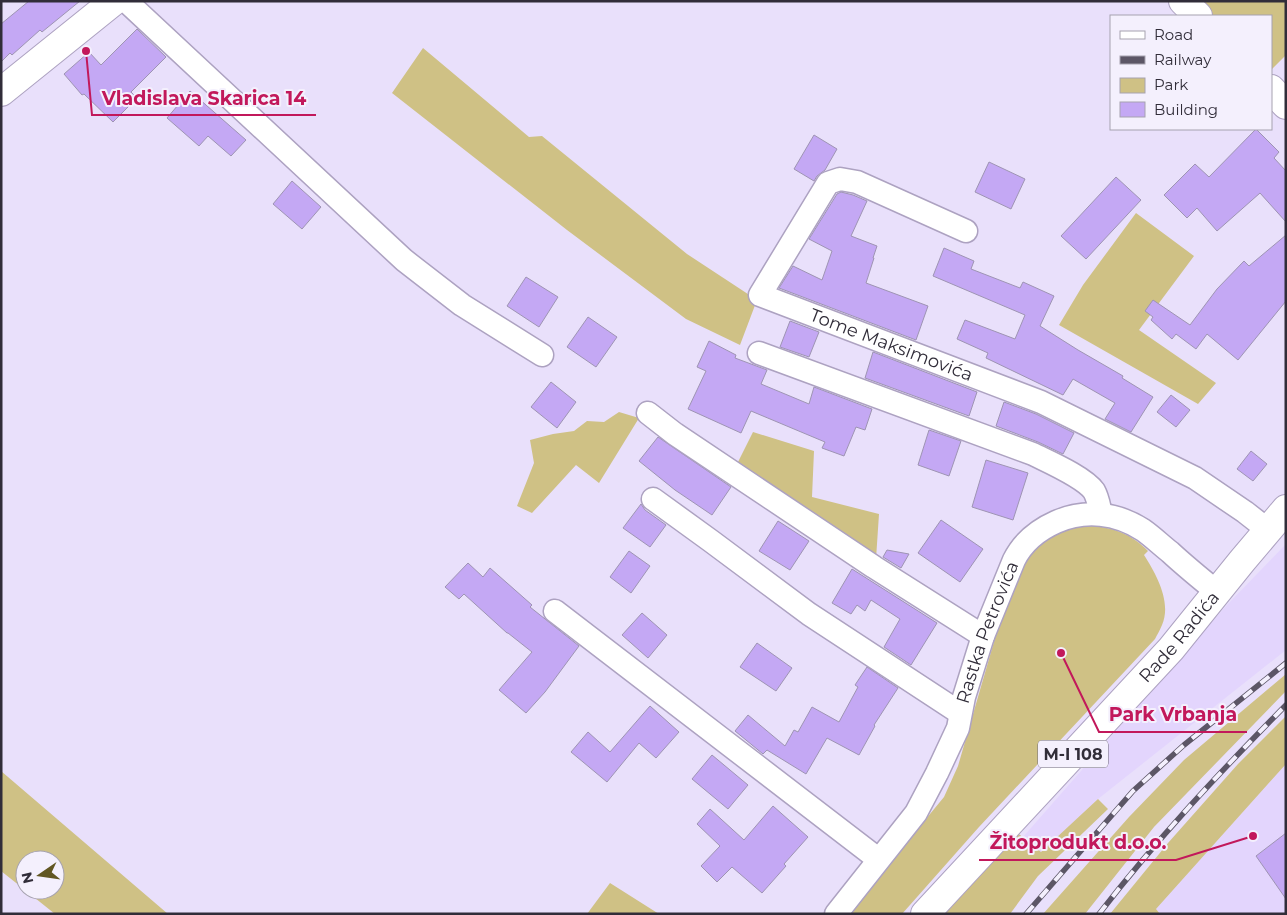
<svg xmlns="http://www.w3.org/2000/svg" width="1287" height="915" font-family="Montserrat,sans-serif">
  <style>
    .built { fill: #e3d5fd }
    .green { fill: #cfc185 }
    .building { fill: #c4a8f4; stroke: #9e94b3 }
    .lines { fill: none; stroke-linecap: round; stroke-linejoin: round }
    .minor-casing { stroke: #ada2c1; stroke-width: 25 }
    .tertiary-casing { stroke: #ada2c1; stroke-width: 30 }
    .primary-casing { stroke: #ada2c1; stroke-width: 30 }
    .minor { stroke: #fff; stroke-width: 22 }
    .tertiary { stroke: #fff; stroke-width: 28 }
    .primary { stroke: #fff; stroke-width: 28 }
    .rail-casing { stroke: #5c5666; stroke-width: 5.5 }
    .rail { stroke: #f4f0fd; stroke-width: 4; stroke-dasharray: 11; stroke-linecap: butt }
    .labels { text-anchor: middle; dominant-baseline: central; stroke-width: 4; stroke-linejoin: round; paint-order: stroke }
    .shield { fill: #f4f0fd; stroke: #6c6874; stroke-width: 1 }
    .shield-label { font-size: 16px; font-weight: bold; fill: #312d39 }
    .street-label { font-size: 18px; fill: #312d39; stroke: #f4f0fd }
    .leader { fill: none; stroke: #c2185b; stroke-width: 2 }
    .callout-dot { fill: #c2185b; stroke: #f4f0fd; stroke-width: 2 }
    .callout-label { font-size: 19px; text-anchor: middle; font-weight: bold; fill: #c2185b; stroke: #f4f0fd; stroke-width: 4; stroke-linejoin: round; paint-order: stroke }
  </style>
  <rect width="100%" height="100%" fill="#e9e0fb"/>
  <!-- built -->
  <path class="built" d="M1286,544v106l-188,149 -57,54 -18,-16 203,-231z
    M1286,764v150h-126l-4,-5z"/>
  <!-- green -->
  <path class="green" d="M1196,1h90v54l-15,15v-54h-59z
    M423,48l106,89 13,-1 145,118 70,46 -17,45 -54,-26 -119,-89 -175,-137z
    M1136,213l58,43 -55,74 77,53 -18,21 -139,-79 24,-40z
    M619,412l20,6 -40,65 -23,-18 -44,48 -15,-7 17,-43 -4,-23 23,-6 21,-3 13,-10 17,1z
    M753,432l61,19 -2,46 67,17 -3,45 -141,-91z
    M1073,525c22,0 44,2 62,15 5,3 9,7 13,11l-4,4c12,19 28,47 18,70 -2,5 -5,10 -7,14l-176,188 -77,87h-51l23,-32 70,-85 14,-31 44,-152 27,-59 12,-13z
    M1286,674v17l-132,136 -69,87h-42l86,-97 55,-57z
    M1286,716v48l-130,145 4,5h-50l58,-71 70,-79z
    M1,771l167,143h-113l-30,-24h30v-30h-30v30l-24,-19z
    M1098,799l10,10 -70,67 -28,38h-72l76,-84 27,22z
    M610,883l49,31h-72z"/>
  <!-- building -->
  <path class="building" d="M29,1h51l-38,31 -2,-2 -28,25 -2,-2 -9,9v-38z
    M137,29l29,28 -35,35 6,6 -24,24 -29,-28 -2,1 -18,-21 25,-22 12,13z
    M190,91l56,49 -15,16 -23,-20 -9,10 -32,-28z
    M1256,129l23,23 -5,6 12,13v51l-26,-29 -43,38 -20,-23 -10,10 -23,-23 31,-31 14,13z
    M814,135l23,14 -12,21 -8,6 -3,5 -20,-12z
    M989,162l36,17 -14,30 -36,-17z
    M1116,177l25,23 -55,59 -25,-23z
    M292,181l29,26 -19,22 -29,-25z
    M841,192l12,3 14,6 -16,35 26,10 -4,12h1l-8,25 62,23 -12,34 -137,-52 14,-22 29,14 10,-29 -23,-12 28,-45z
    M1286,235v66l-48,59 -31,-26 -11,15 -20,-15 -4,5 -21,-19 2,-3 -8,-6 8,-11 37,25 27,-36 27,-28 5,5z
    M944,248l30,13 -3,8 49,19 3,-6 31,14 -14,30 38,24 45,26 -1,2 31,19 -22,35 -26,-13 10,-16 -42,-24 -10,16 -77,-37 2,-5 -31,-14 8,-19 50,19 10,-24 -92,-39z
    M526,277l32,20 -19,30 -32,-21z
    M588,317l29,20 -21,30 -29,-20z
    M790,321l29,11 -10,25 -29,-10z
    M709,341l27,14 -1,3 32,12 -6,14 48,20 5,-17 58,22 -7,21 -9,-3 -12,29 -22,-8 3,-6 -74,-31 -10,22 -53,-24 18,-38 -9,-4z
    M873,352l104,40 -8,24 -104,-38z
    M551,382l25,20 -19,26 -26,-21z
    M1171,395l19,15 -14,17 -19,-15z
    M1004,402l32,12 38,19 -11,21 -25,-12 -42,-16z
    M929,430l32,11 -12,35 -31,-11z
    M658,437l73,50 -19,28 -37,-25 -36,-29z
    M1251,451l16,13 -14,17 -16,-12z
    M986,460l42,13 -15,47 -41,-13z
    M641,504l4,6 21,15 -16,22 -27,-19z
    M941,520l42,29 -23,33 -42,-29z
    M778,521l31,20 -19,29 -31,-19z
    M887,550l22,4 -8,14 -18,-11z
    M629,551l21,15 -19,27 -21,-16z
    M468,563l15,14 7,-9 42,37 -2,2 49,39 -34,46 -19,21 -27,-23 33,-38 -24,-19h-1l-43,-39 -5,5 -14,-12z
    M852,569l85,54 -26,42 -27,-18 16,-28 -29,-19 -6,11 -8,-6 -6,9 -19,-11z
    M642,613l25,22 -19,23 -26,-23z
    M757,643l35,25 -16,23 -36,-24z
    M867,667l31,21 -24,37 1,1 -16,29 -32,-17 -21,36 -39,-24 -4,4 -28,-23 13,-16 37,31 9,-16 4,2 14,-25 27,15 19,-35 -3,-2z
    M650,706l29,26 -23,26 -17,-15 -32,39 -36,-30 17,-20 22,20z
    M712,755l36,30 -20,24 -36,-30z
    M773,806l35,31 -24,27 2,2 -24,27 -30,-26 -15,15 -16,-16 19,-20 -23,-22 13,-15 34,31z
    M1286,833v66l-30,-43z"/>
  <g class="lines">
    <defs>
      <g id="minor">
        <path d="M126,1l278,259 58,45 80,50"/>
        <path id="s1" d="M966,231l-109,-49 -17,-3 -12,4 -68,112 281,107 154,76 50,34 23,18"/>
        <path d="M759,353l274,101c16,8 51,23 61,37 4,7 5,15 7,23"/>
        <path d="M648,413l27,21 199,133 109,69"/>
        <path d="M653,499l58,42 98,73 151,99"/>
        <path d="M555,611l323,248"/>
        <path id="s2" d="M836,914l80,-101 21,-40 21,-45 6,-31 19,-61 31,-76c9,-18 24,-30 42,-38 29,-13 61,-9 87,8 10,7 18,15 27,22 15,14 31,27 47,40"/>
      </g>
      <path id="tertiary" d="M1,92l113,-91"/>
      <g id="primary">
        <path d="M1183,1l15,15"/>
        <path d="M1271,89l15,16"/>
        <path id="s3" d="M925,914l246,-265 71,-88 44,-52"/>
      </g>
    </defs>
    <!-- minor casing -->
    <use href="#minor" class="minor-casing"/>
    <!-- tertiary casing -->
    <use href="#tertiary" class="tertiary-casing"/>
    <!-- primary casing -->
    <use href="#primary" class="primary-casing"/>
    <!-- minor -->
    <use href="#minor" class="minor"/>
    <!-- tertiary -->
    <use href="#tertiary" class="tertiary"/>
    <!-- primary -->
    <use href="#primary" class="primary"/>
    <defs>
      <path id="rail" d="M1026,914l107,-123 51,-46 102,-82
        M1099,914c57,-74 121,-142 187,-209"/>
    </defs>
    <!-- rail casing -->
    <use href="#rail" class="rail-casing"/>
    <!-- rail -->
    <use href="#rail" class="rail"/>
  </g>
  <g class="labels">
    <!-- shield labels -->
    <rect class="shield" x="1038" y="740.5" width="70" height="27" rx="4"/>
    <g class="shield-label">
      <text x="1073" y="754">M-I 108</text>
    </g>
    <!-- street labels -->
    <g class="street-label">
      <text stroke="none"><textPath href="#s1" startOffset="421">Tome Maksimovića</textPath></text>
      <text stroke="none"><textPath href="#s2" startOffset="324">Rastka Petrovića</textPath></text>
      <text stroke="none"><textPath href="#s3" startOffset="376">Rade Radića</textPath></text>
    </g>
  </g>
  <!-- callouts -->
  <path class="leader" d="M86 51L92 115H316M1061 653L1099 732H1247M1253 836L1176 860H979"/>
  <g class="callout-dot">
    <circle cx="86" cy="51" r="5"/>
    <circle cx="1061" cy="653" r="5"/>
    <circle cx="1253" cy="836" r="5"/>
  </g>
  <g class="callout-label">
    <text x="204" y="105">Vladislava Skarica 14</text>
    <text x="1173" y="721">Park Vrbanja</text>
    <text x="1078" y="849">Žitoprodukt d.o.o.</text>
  </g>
  <!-- border -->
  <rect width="1287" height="915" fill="none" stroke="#312d39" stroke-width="5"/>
  <!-- legend -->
  <rect x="1110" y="15" width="162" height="115" fill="#f4f0fd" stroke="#a6a2af"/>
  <rect x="1120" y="31" width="25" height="8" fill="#ffffff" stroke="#a6a2af"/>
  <text x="1154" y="40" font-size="15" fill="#312d39">Road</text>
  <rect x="1120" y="56" width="25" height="8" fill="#5c5666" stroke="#a6a2af"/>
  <text x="1154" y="65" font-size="15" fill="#312d39">Railway</text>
  <rect x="1120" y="78" width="25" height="15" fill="#cfc185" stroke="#a6a2af"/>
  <text x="1154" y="90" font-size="15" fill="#312d39">Park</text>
  <rect x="1120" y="102" width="25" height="15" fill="#c4a8f4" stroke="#a6a2af"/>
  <text x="1154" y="115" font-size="15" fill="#312d39">Building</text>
  <!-- north arrow -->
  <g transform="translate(40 875) rotate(257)"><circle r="24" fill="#f4f0fd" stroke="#a6a2af"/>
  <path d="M0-4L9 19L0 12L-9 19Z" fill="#615622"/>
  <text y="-8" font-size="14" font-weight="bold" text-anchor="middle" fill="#312d39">N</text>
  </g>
</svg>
